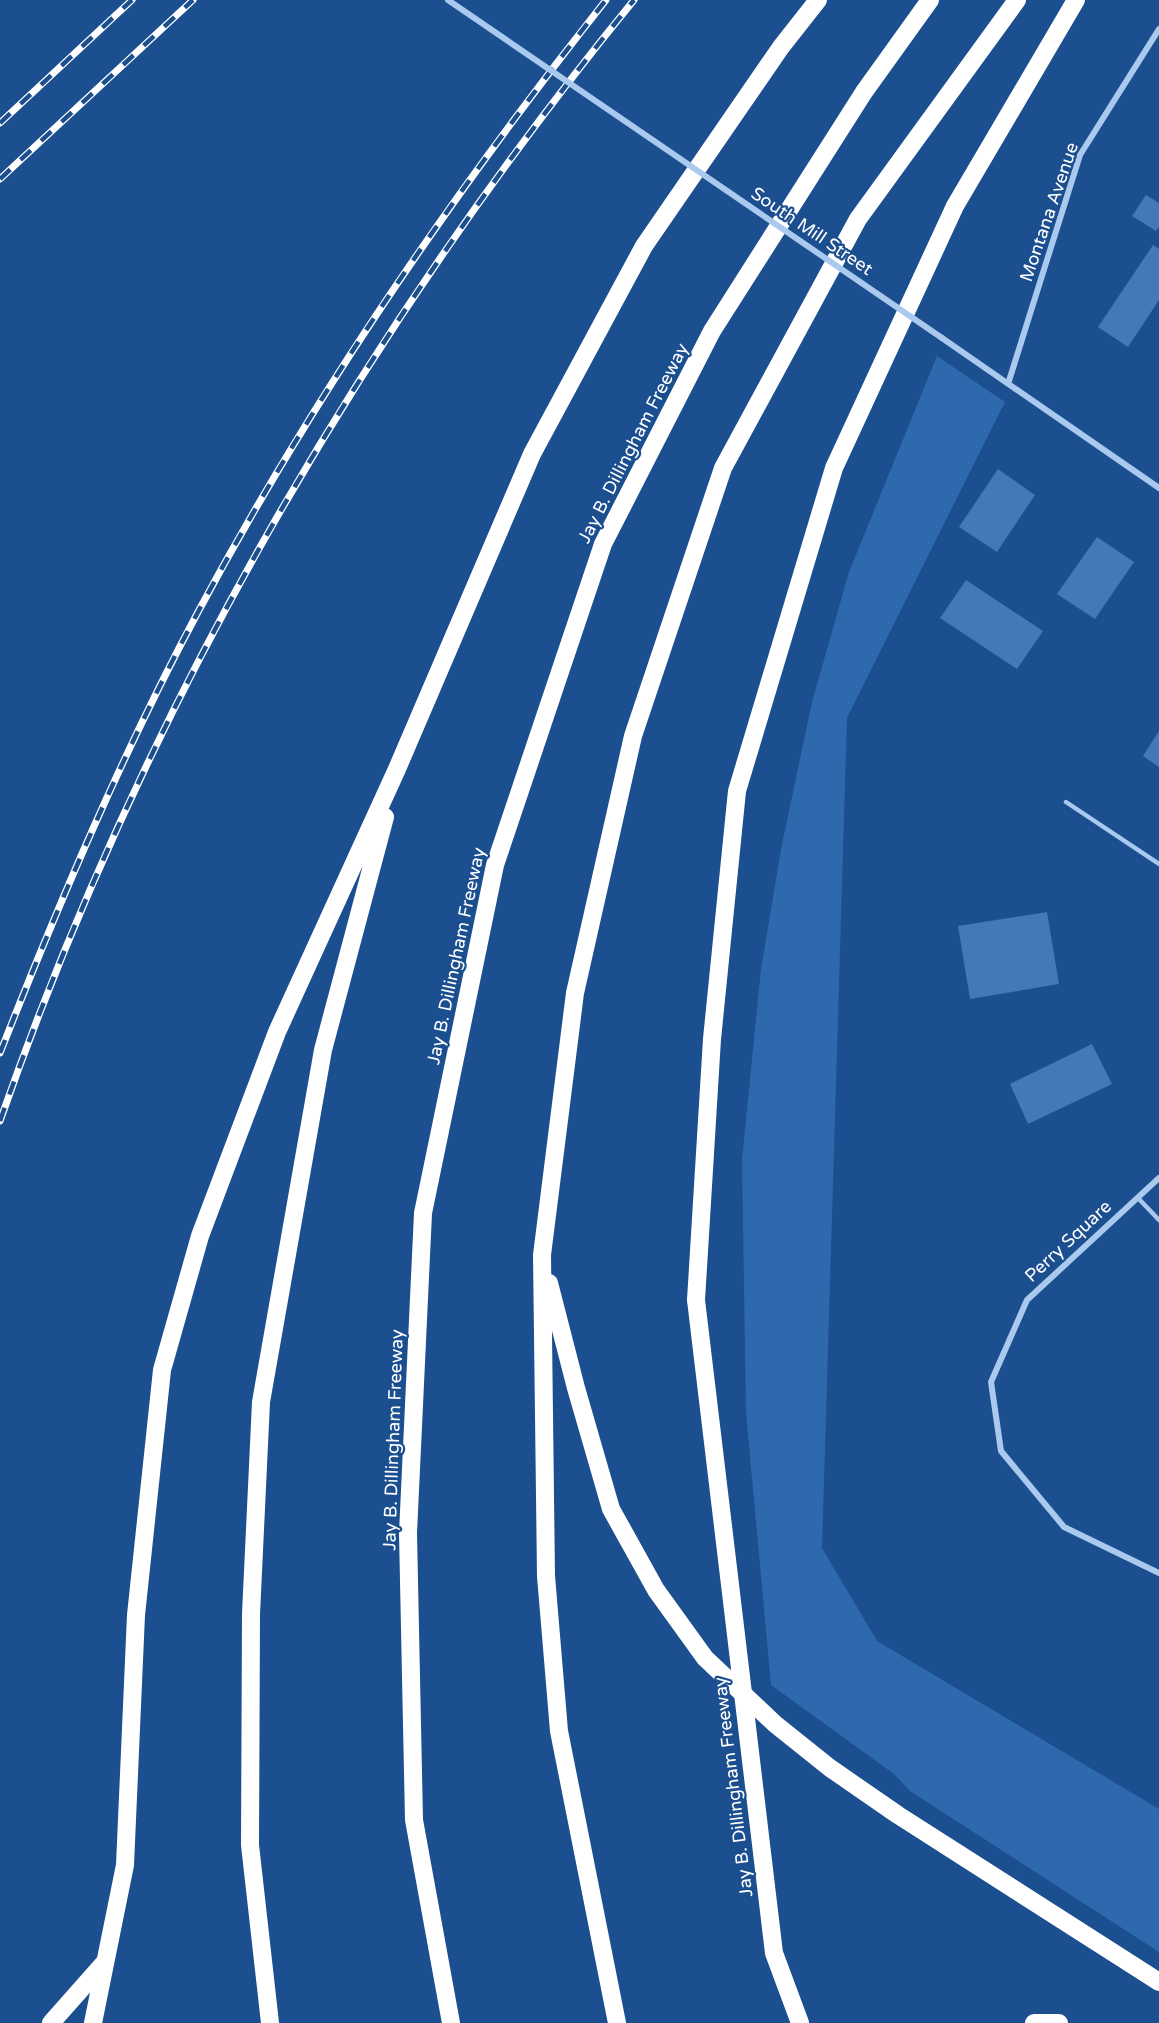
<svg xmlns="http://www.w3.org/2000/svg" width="1159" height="2023" font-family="'Varela Round',sans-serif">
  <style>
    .green { fill: #2e69ad }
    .building { fill: #4478b7 }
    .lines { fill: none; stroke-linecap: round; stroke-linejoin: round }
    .service { stroke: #a9c9ee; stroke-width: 4.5 }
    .minor { stroke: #a9c9ee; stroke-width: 6 }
    .motorway { stroke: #fff; stroke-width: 18 }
    .rail-casing { stroke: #fff; stroke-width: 7 }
    .rail { stroke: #1b4f8f; stroke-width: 4.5; stroke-dasharray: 14; stroke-linecap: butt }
    .minor-bridge { stroke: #a9c9ee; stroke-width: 6 }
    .motorway-bridge { stroke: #fff; stroke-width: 18 }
    .labels { text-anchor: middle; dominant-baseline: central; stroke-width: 4.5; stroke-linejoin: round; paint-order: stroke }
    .street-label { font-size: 18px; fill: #fff; stroke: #1b4f8f }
  </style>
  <rect width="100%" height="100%" fill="#1b4f8f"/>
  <!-- green -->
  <path class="green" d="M937,356l68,46 -158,316 -25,830 55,93 282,168v143l-249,-161 -16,-17 -123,-89 -25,-272 -4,-253 19,-191 20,-120 31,-147 37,-130z"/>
  <!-- building -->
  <path class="building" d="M1146,195l13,8v24l-3,4 -24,-15z
    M1153,245l6,4v51l-31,47 -30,-20z
    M998,469l37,26 -38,57 -38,-25z
    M1097,537l37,25 -39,57 -38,-25z
    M966,580l77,51 -26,38 -77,-51z
    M1159,731v36l-16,-11z
    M1047,912l12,72 -89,15 -12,-73z
    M1092,1044l20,40 -84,40 -18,-40z"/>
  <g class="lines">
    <!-- service -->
    <path class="service" d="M1066,802l93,62
      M1138,1198l21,22"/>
    <!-- minor -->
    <path class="minor" d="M942,338l217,150
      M1008,384l72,-229 79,-126
      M1159,1178l-132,122 -36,82 10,69 63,76 95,46"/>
    <!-- motorway -->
    <path class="motorway" d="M549,1283l27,105 35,121 45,81 49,68 70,66 55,44 68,47 261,167
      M696,1300l16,-261 25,-248 97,-323 121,-262 121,-206
      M51,2023l54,-61
      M93,2023l32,-158 11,-250 26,-245 38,-134 77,-204 120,-263 135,-315 112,-208 137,-199 37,-47
      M270,2023l-20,-178 1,-231 10,-212 62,-352 62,-233
      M451,2023l-37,-203 -6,-287 15,-320 72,-348 108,-321 109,-213 152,-239 66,-92
      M617,2023l-58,-292 -13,-155 -4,-321 33,-262 58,-257 90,-268 135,-249 159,-219
      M1034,2023h25"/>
    <defs>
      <path id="rail" d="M0,123l132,-123
        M0,179l193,-179
        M0,1053c59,-150 122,-299 198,-441 116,-217 255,-419 408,-612
        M0,1121c142,-407 361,-787 634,-1121"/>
    </defs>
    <!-- rail casing -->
    <use href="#rail" class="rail-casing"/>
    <!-- rail -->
    <use href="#rail" class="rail"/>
    <!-- minor-bridge -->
    <path class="minor-bridge" d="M448,0l494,338"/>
    <!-- motorway-bridge -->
    <path class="motorway-bridge" d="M696,1300l78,653 26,70"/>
  </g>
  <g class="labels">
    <!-- street labels -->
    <g class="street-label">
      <text transform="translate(1049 212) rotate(-71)">Montana Avenue</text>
      <text transform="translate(812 231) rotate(34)">South Mill Street</text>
      <text transform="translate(633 443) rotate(-63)">Jay B. Dillingham Freeway</text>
      <text transform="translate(456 956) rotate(-78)">Jay B. Dillingham Freeway</text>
      <text transform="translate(1068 1241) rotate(-43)">Perry Square</text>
      <text transform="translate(393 1440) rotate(-88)">Jay B. Dillingham Freeway</text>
      <text transform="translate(733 1787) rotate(-97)">Jay B. Dillingham Freeway</text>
    </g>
  </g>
</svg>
